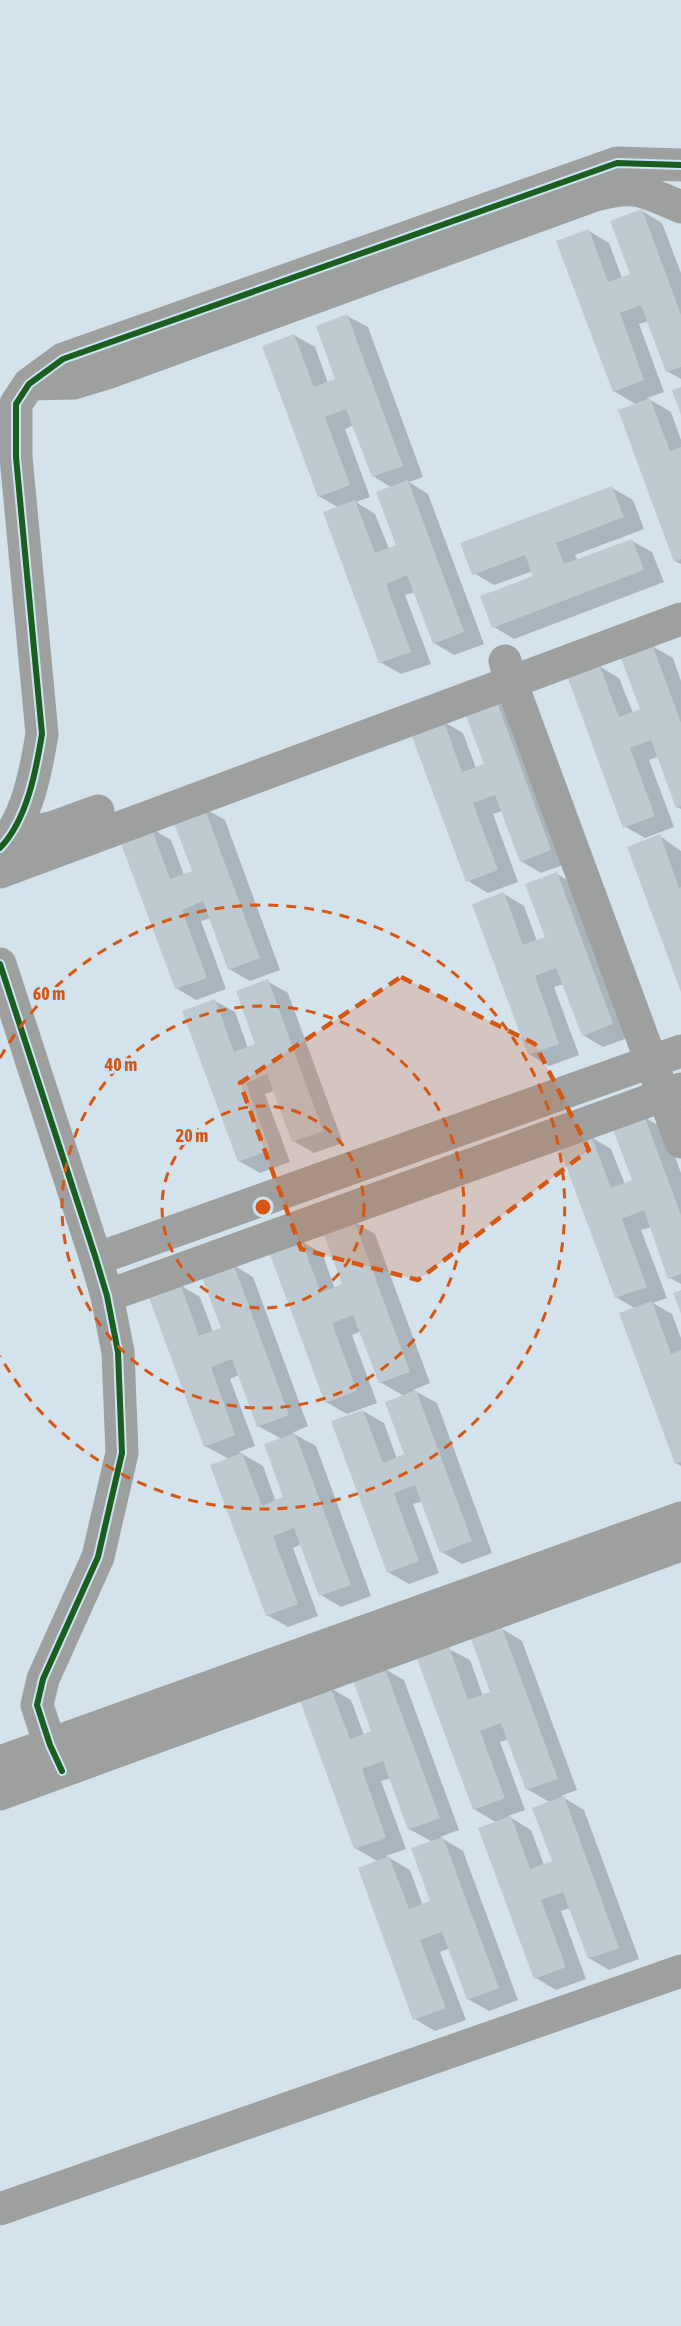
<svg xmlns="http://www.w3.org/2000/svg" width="681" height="2326" font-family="'Asap Condensed',sans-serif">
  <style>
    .shadow { fill: #0003; fill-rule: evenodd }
    .building { fill: #becad0 }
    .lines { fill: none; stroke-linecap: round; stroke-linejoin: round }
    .street { stroke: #9ea0a0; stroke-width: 33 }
    .cycleway-casing { stroke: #cbe4f4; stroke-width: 10 }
    .cycleway { stroke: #1b5e20; stroke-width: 6 }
    .marked { fill: #d65612; fill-opacity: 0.2; stroke: #d65612; stroke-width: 4.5; stroke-dasharray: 12 8; stroke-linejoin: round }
    .ring { fill: none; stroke: #d65612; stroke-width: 3; stroke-dasharray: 10 8 }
    .centre { fill: #d65612; stroke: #cbe4f4; stroke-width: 3 }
    .ring-label { font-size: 18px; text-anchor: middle; font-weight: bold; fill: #d65612; stroke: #cbe4f4; stroke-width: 6; stroke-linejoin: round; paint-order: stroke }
  </style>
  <rect width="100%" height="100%" fill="#d4e2eb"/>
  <!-- shadow -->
  <path class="shadow" d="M642,211l20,12 19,50v106l-14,-8 -19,-50 -9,3 25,68 -17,6 24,14 10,28v124l-6,-3 -38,-156 -23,-14 -25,-160 20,12 13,35 10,-3z
    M347,316l21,11 55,150 -14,5 19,12 56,150 -30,11 -20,-12 -19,-51 -10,3 26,69 -30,10 -21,-12 -41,-154 -20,-12 -25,-161 21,12 13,36 9,-3zM354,425l19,51 19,12 6,58 -9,3 -14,-35 -19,-12 14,-5 -25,-68z
    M612,488l21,12 11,29 -69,26 3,6 54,-20 20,11 12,30 -150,57 -20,-12 41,-50 -2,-6 -39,14 -20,-12z
    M652,646l21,12 8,23v128l-4,-2 -18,-51 -10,4 25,67 -29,11 -21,-12 -25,-160 20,12 14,35 9,-3z
    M496,701l20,12 55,149 -30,11 -20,-12 -19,-50 -9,3 25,68 -30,11 -20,-12 -26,-160 21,12 13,35 10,-3z
    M204,808l21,12 55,150 -30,11 -21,-12 -18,-51 -10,3 25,68 -30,11 -20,-12 -25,-160 20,12 13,35 10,-3z
    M660,836l21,15v137z
    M557,874l20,12 56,150 -30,11 -20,-12 -19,-51 -10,3 25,68 -30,11 -20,-12 -25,-160 20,12 13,35 10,-3z
    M267,981l21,12 55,150 -29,10 -21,-12 -19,-50 -9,3 25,68 -30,11 -21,-12 -24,-160 20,11 13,36 9,-3z
    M644,1117l21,12 16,44v111l-11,-6 -19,-51 -10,3 26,68 -14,5 19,11 9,24v128l-5,-3 -40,-154 -20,-12 -25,-160 20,12 14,35 9,-3z
    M354,1222l21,12 55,149 -17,7 24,13 55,150 -30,11 -20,-12 -19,-51 -10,3 26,69 -30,11 -21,-12 -25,-161 21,12 13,36 9,-4 -2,-59 -24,-14 -19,-51 -9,4 25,68 -30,11 -21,-12 -25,-161 21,12 13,36 9,-4z
    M233,1265l20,12 55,149 -16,7 24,13 55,150 -30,11 -20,-12 -19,-51 -9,4 25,68 -30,11 -21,-12 -38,-156 -24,-13 -25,-161 20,12 13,35 10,-3zM239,1375l19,51 24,13 3,59 -9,4 -13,-36 -24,-14 16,-6 -25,-67z
    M502,1629l20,12 55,149 -16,6 23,14 55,149 -30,11 -20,-12 -19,-50 -9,3 25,68 -30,11 -20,-12 -39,-155 -23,-14 -25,-160 21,11 13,36 9,-3zM509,1739l18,50 24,14 3,59 -10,3 -13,-35 -23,-14 17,-6 -25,-68z
    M383,1668l21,12 55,150 -19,7 23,14 55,149 -29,11 -21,-12 -18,-51 -10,4 26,68 -31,11 -20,-12 -36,-157 -24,-14 -25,-160 21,12 13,35 9,-3zM391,1778l18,51 24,13 -1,60 -9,4 -13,-36 -24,-14 20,-7 -25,-68z"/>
  <!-- building -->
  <path class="building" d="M642,209l39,106v52l-15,5 -25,-67 -21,8 24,67 -31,12 -57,-151 33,-12 19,53 22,-8 -20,-53z
    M347,314l56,152 -31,11 -26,-68 -21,8 25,68 -32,12 -56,-151 32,-12 20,53 21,-8 -19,-53z
    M681,387v28l-9,-25z
    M650,398l20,53 11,-4v112l-7,3 -56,-152z
    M408,480l56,152 -31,12 -26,-69 -21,9 25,68 -32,11 -56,-151 32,-12 20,53 21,-8 -20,-53z
    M612,486l12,31 -68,26 8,21 68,-25 12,31 -152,58 -12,-32 53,-20 -8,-21 -53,20 -12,-32z
    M652,644l29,79v83l-5,2 -25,-68 -21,8 25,68 -32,12 -56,-152 32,-12 20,53 21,-8 -20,-53z
    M496,699l55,151 -31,12 -25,-67 -22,8 25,67 -32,12 -56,-151 33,-12 19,53 22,-8 -20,-53z
    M204,807l56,151 -32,12 -25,-69 -21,9 25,68 -32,11 -56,-151 32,-12 19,53 22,-8 -20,-53z
    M660,834l19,54 2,-1v105l-54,-145z
    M557,872l56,152 -31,12 -26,-68 -21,8 24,68 -31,11 -56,-151 32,-12 19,53 22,-8 -20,-53z
    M268,979l55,152 -31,11 -25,-68 -21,9 24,67 -32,12 -56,-151 33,-12 19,53 21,-8 -19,-53z
    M644,1115l37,100v59l-13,5 -24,-69 -22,9 25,68 -32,11 -56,-151 32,-12 20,53 21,-8 -20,-53z
    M354,1220l56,152 -31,11 -26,-68 -21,8 25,68 -32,12 -56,-151 32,-12 20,53 21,-9 -19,-52z
    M233,1263l56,152 -32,12 -25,-68 -21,8 24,68 -31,12 -56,-152 32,-12 19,53 22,-8 -20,-53z
    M681,1290v24l-8,-21z
    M652,1301l19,53 10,-4v112l-6,2 -56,-151z
    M416,1390l56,151 -32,12 -25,-68 -21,8 25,68 -32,12 -56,-152 32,-11 20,53 21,-9 -19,-52z
    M295,1433l56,152 -32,11 -25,-68 -21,8 25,68 -32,12 -56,-151 32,-12 20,53 21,-9 -19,-53z
    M502,1627l56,152 -32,11 -25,-67 -21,8 25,67 -32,12 -56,-151 32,-12 19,53 22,-8 -19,-53z
    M384,1666l56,152 -32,12 -25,-69 -21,8 24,69 -32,11 -55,-151 31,-12 20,53 21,-8 -19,-53z
    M564,1796l55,152 -31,11 -25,-67 -22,8 25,67 -32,12 -56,-151 33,-12 19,53 22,-8 -20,-53z
    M443,1837l56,151 -32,12 -25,-68 -22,8 26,68 -33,12 -55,-152 31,-12 20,53 21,-8 -19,-53z"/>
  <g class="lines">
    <!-- street -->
    <path class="street" d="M29,384l45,-1 33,-10 488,-178c42,-11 48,-4 86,12
      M505,661l6,21 170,460
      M10,837l44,-10 44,-16
      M0,848c27,-28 36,-77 42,-114l-26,-277v-53l13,-20 34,-25 554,-196 64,2
      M0,872l681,-253
      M0,964l96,295 11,37 11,56 4,101 -24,104 -55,122 -6,26 13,40 12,26
      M96,1259l585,-208
      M107,1296l574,-207
      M0,1762l681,-244
      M0,1794l681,-249
      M0,2209l681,-238"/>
    <defs>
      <path id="cycleway" d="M0,848c27,-28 36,-77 42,-114l-26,-277v-53l13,-20 34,-25 554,-196 64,2
        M0,964l96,295 11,37 11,56 4,101 -24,104 -55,122 -6,26 13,40 12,26"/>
    </defs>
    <!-- cycleway casing -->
    <use href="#cycleway" class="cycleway-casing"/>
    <!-- cycleway -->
    <use href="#cycleway" class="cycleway"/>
  </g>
  <!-- marked area -->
  <path class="marked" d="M401,977l134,67 54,106 -171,130 -117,-31 -61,-166z"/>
  <!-- distance rings -->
  <g class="ring">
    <circle cx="263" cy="1207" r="101"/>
    <circle cx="263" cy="1207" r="201"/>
    <path d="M0 1058A302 302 0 1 1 0 1356"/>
  </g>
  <circle cx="263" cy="1207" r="9" class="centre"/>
  <g class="ring-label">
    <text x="49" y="1000">60 m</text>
    <text x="121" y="1071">40 m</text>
    <text x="192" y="1142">20 m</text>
  </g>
</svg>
